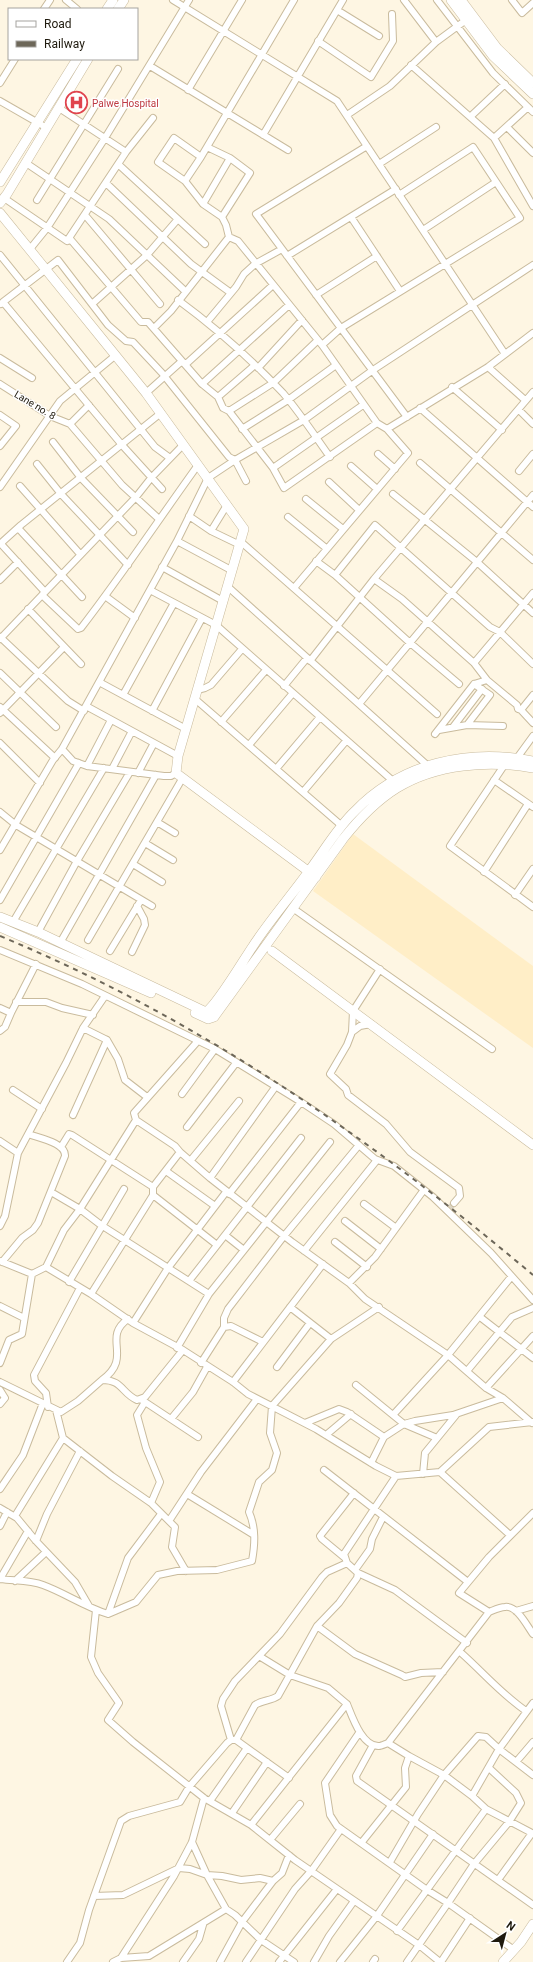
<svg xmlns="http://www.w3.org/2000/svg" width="533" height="1962" font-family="Roboto,sans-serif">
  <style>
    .built { fill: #ffeec7 }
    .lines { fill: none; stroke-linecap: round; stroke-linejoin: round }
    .street-tunnel { stroke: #ddd5c3; stroke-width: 6; stroke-dasharray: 6 3; stroke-linecap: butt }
    .street-casing { stroke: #c9bb9d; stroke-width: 8 }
    .secondary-casing { stroke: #c9bb9d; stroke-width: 10 }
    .street { stroke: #fff; stroke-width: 6 }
    .secondary { stroke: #fff; stroke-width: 9 }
    .rail { stroke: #6d6759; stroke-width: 2; stroke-dasharray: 5 5; stroke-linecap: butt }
    .labels { text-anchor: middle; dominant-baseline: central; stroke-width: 3; stroke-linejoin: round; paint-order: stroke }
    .health-label { font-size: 10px; fill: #be3a42; stroke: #fff; text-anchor: start }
    .street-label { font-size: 10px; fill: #1f1a0e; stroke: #fff }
  </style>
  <rect width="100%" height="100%" fill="#fef6e3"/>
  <!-- built -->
  <path class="built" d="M353,834l180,132v82l-220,-157z"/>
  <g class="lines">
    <!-- street-tunnel -->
    <path class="street-tunnel" d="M450,1208l4,-5"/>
    <defs>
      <path id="street" d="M66,0l11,9
        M173,0l164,101 168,253
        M404,0l32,42
        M437,0l56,73 40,39
        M512,0l10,13 11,-10
        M44,9l6,-9
        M337,10l42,26
        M318,41l53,36 22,-36 -1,-27
        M411,65l83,73 39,68
        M150,66l138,84
        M0,83l15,-24
        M188,90l54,-90
        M0,101l47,27
        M59,108l67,44
        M347,115l43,-29 46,-44 30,-22
        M470,117l35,-33
        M507,127l26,26
        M263,135l80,-135
        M494,138l34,-31
        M367,146l-111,68 151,203
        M207,147l23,11 20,15 -28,44
        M201,157l-27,-19 -16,24 27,19 18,23 19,13 4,8 3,12
        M26,163l83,56 76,72
        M118,164l87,80
        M379,164l57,-37
        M185,181l16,-24 93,-157
        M106,183l85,81 40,29
        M4,198l63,43 4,-1 70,82h7l54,62 16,13 5,11 6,3 44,57 11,20 93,-65
        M37,200l81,-131
        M203,204l27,-46
        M85,215l75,89
        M351,217l49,74
        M423,230l73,-48
        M67,241l59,-89 27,-34
        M30,249l17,-21 58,-90 84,-138
        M0,255l155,192 15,11
        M287,256l109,-67
        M316,295l61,-39
        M178,300c38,28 73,59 105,93 17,20 32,43 47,64
        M3,302l55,-42 50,65 18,16 7,1 29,31 67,84 6,3 11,21
        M1,304l2,-2 119,143 40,44
        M92,304l55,-49 31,-36
        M207,322l29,-35 8,-13 11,-10 27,-15
        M154,328l17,-17 58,-74 9,4 84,104 19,-17 179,-110 -47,-71 -74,48
        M0,358l32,20
        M186,364l87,-79
        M488,367l37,33
        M258,368l44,-48
        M0,384l50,32 20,8 52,61 37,34
        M202,384l87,-79
        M452,387l50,43
        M146,393l36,-32
        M218,397l37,-32
        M420,408l113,99
        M519,410l14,14
        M229,411l44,-28 45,-43
        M0,415l16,11 -16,20
        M70,424l19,-19
        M242,429l46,-29 48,-35
        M387,429l101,-62 45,-34
        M53,442l28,36 52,54
        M378,454l17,15
        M420,463l113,97
        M37,464l24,30 67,71
        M351,466l26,23
        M273,468l90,-63
        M519,471l14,-17
        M329,482l30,28
        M20,486l60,68
        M0,487l60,-86 56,-46
        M393,494l84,68 56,51
        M306,499l37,30
        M189,516l22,15 27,13
        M288,517l38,31
        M18,528l64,69
        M211,531l16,-26
        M177,541l54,29
        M240,541l197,173
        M0,544l21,-19 140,-112
        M1,544l44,48
        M316,561l19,14 74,67 50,42
        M162,567l61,34
        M335,575l40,-50 115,102 10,5 33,32
        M374,579l28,20 72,64 13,17 30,25 1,4 3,1 12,-15
        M0,580l18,-18
        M227,586l200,179
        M294,588l114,-135 -21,-24 -10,-6 -55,-78
        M150,590l66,35 177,156
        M42,595l36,34 3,-1c41,-53 78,-109 117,-163
        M105,596l30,22
        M28,609l53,55
        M0,637l68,64 16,10
        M0,639l136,-142 15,-19 32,-33
        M310,661l64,-82 159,-187
        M474,663l59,-70
        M0,673l56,54
        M99,682l87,47
        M284,686l23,-28
        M197,690l8,-2 6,-3 31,-36
        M123,695l51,-92
        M195,699l147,127
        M359,704l174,-209
        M86,706l92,50
        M0,707l55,51
        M521,710l12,13
        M152,711l50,-93
        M0,713l64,-66
        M221,722l45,-52
        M467,725l23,-30 -16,-11
        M453,727l29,-38
        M439,730l28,-5 36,1
        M435,734l39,-50 13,-4
        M0,743l40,40
        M249,745l44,-52
        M62,749l11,12 14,5 77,10h7l5,-3
        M517,758l16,-22
        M505,764l-55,82 83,61
        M87,766l24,-46
        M112,769l20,-38
        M276,769l44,-52
        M138,773l16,-30
        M494,780l39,27
        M303,792l43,-51
        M0,812l16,13 136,81
        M157,822l18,11
        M145,843l28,17
        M0,850l53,-90 9,-11 115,-208 31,-63 27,-18 69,-40 69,-50 160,-105
        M133,864l29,18
        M484,872l44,-68
        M515,895l18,-26
        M0,900l79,-137
        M294,909l198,140
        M13,922l91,-154
        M38,932l39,-71 53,-89
        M88,940l94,-161
        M60,943l96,-168
        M0,950l82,34 133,65 86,53 33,22 41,35 19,7 39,31 58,56 42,47
        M110,951l31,-51
        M132,952l13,-27 -1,-6 -7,-13
        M380,969l-27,42 -1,21 -5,13 -17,29 16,15 2,6 38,29 24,28 49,36 1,8 -6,7
        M16,1002h30l16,6 31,7
        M0,1008l11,5 25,-49
        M83,1028l22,-32
        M0,1031l5,-4 6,-14
        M352,1032l8,-6 11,-2
        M107,1040l11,19 7,21 22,17
        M276,1086l-66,92 82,64 57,41 16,16 83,56 38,33 17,10 29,25
        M13,1090l29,19
        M182,1094l33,-45
        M136,1120l-2,-7 63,-71
        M187,1127l49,-64
        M0,1141l18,12
        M61,1147l8,-13 3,1 81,52
        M180,1152l-5,-6 -39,-26 -56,89 21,16 108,69
        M191,1160l48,-59
        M166,1171l49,35
        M229,1194l72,-92
        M153,1195l64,50
        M364,1204l32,24
        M345,1221l36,28
        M0,1226l5,-10 13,-63 48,-90 17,-35 24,12 -34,75
        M225,1235l19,15
        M335,1242l32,25
        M304,1251l73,-91
        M0,1261l32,13
        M2,1262l20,-24 11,-8 5,-7 27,-67c1,-13 -26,-18 -37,-22
        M46,1267l18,-37 16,-21 -29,-17
        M189,1281l112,-143
        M69,1282l55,-93
        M349,1283l26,-26 48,-66
        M91,1294l62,-99v-8l27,-35 30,26
        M0,1306l24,12
        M290,1307l41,32
        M480,1317l53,41
        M133,1323l35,-55 58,-76
        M224,1327v-9l4,-9 56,-73 75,-91
        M177,1348l32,-54 121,-152
        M0,1363l9,-23 13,-6 10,-60 14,-7 45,27 42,29 50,27 50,32 15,12 68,35 60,37 20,10 44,-4 49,-45 44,-5
        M201,1363l23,-36 7,-1 32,16
        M277,1367l33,-44
        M467,1371l45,-54 21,-9
        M102,1380c32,-23 -1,-42 26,-61
        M0,1382l61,30 17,-11 24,-21c21,0 19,13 35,20l8,-3 38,-47
        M233,1382l90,-118
        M356,1385l48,39 33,14
        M486,1388l47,-52
        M0,1390l5,8 -5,6
        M142,1400l56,37
        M145,1402l-8,13 9,33 14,34 -9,21
        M48,1407l-2,-14 -11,-12 -1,-6 46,-87
        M56,1410l7,28 49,38 39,27 24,24 -3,20 14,24
        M393,1415l55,-60 63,-78
        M171,1419l22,-27 14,-25
        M305,1423l34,-14 8,3 37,25
        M326,1435l25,-21
        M371,1463l13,-26 20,-13 11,-3 38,-6 50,-17
        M324,1470l144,112
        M440,1472l70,63
        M423,1474l2,-21 31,-38
        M396,1476l-52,78 3,9 11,10 -1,5 -18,25 -22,23 38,28 47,21 3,2 16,-4 22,-1
        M0,1489l23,-34 20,-52
        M187,1494l67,41
        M0,1508l17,10 19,23 39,41 14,24
        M15,1516l48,-78
        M169,1521l32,-49 56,-73
        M0,1526l7,-14
        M36,1541l11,-27 33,-63
        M345,1558l-23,-19 -2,-3 34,-43
        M355,1570l15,-21 2,-10 11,-22
        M358,1573l37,17 72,53
        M0,1579c14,2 30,1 43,6 22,8 42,22 65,29l28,-12 22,-27 19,-4 40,-1 35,-9c3,-17 4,-33 -3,-49l10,-30 13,-12 5,-17 -7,-20 2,-27 59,-67 48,-32
        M0,1579l28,-48
        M15,1581l31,-29
        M96,1610l-5,47 7,16 21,30 -11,17 25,22 71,56 47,27 44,35 124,85 21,17
        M516,1611l17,-5
        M489,1612c5,-2 11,-5 16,-5 12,-2 22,19 28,27
        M108,1614l20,-56 33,-44
        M459,1651c23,20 42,43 67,60
        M259,1656l31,19 38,13 19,16
        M359,1733l-34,50 5,32 7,11 90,64 21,13 26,-39 35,-42 12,-19 -5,-10 -27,-25
        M231,1740l-10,-34 2,-7 12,-18 45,-47 42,-57 5,-5 20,-9
        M373,1745l-17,31 1,5 176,124
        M409,1756l35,19 34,-39 8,1 13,12 34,-46
        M516,1762l17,-20
        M289,1778l-53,-38 19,-35c7,-5 16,-4 23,-9l39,-70
        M472,1796l14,13 46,24 -34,47
        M210,1801l37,-53
        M232,1813l35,-51
        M251,1825l96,-121c5,12 15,43 32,42 2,0 6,-2 9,-3
        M270,1840l30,-36
        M192,1842l15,33 19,34 9,6 26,25 33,22
        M362,1842l44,-55 -1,-19 4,-12 -21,-13 101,-131 -30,-19 30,-36 44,-44
        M390,1862l28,-48 26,-39 28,21 27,-47 34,26
        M94,1896l29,-1 56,-27 11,1 17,6 15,1 19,4 19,-2 13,3 9,-8 7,-18
        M397,1931l89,-122
        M121,1958l53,-82 18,-34 12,-44
        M67,1962l13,-19 9,-33 32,-89 8,-5 51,-14 9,-15 38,-44 4,-3h5
        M113,1962l8,-4 28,-2 77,-47
        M183,1962l16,-23 4,-14
        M220,1962l22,-40 31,-41
        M246,1962l49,-73 17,-19 29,-41
        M279,1962l58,-73
        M314,1962l15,-26 25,-35
        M340,1962l36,-45 57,-83
        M373,1962l2,-3
        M407,1962l41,-59 66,47
        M441,1962l29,-44"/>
      <path id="secondary" d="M451,0l42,56 40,38
        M461,0l36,48 36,35
        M107,9l6,-9
        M118,9l6,-9
        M0,182l77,-123
        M0,203l7,-9 81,-135
        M0,213l146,180 98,136 -66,227 -2,17 140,104
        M0,917l38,15 168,80c11,-7 38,-53 47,-66 17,-26 38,-50 56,-75 15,-20 28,-43 46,-60 46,-48 114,-63 178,-50
        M0,927l151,66
        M272,951l261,194
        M195,1013l13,6 6,-2 129,-178c15,-19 33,-38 54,-51 39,-24 92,-28 136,-20
        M503,1962l18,-20 12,-18"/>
    </defs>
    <!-- street casing -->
    <use href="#street" class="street-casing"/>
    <!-- secondary casing -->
    <use href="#secondary" class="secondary-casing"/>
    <!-- street -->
    <use href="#street" class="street"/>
    <!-- secondary -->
    <use href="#secondary" class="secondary"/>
    <!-- rail -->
    <path class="rail" d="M0,936c200,83 369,201 533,339"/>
  </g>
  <!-- icons -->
  <defs>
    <symbol id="hospital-ring" viewBox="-11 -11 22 22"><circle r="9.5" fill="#fff" stroke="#e0444e" stroke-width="1.5"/><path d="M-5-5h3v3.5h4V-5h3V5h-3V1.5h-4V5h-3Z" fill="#e0444e"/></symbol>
  </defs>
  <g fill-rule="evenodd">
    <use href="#hospital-ring" x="64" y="90" width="25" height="25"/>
  </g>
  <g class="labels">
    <!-- health labels -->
    <g class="health-label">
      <text x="92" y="103">Palwe Hospital</text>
    </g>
    <!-- street labels -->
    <g class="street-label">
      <text transform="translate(35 405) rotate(31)">Lane no. 8</text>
    </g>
  </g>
  <!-- legend -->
  <rect x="8" y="8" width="130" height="52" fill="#ffffff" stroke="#a5a39f"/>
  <rect x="16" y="21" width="20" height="6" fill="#ffffff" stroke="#a5a39f"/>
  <text x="44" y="28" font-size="12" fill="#1f1a0e">Road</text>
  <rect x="16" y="41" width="20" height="6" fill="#6d6759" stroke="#a5a39f"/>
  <text x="44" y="48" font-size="12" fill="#1f1a0e">Railway</text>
  <!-- north arrow -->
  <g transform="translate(505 1934) rotate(36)" stroke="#ffffff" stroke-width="3" paint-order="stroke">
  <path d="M0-3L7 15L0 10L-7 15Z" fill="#1f1a0e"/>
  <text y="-6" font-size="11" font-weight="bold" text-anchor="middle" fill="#1f1a0e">N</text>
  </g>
</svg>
